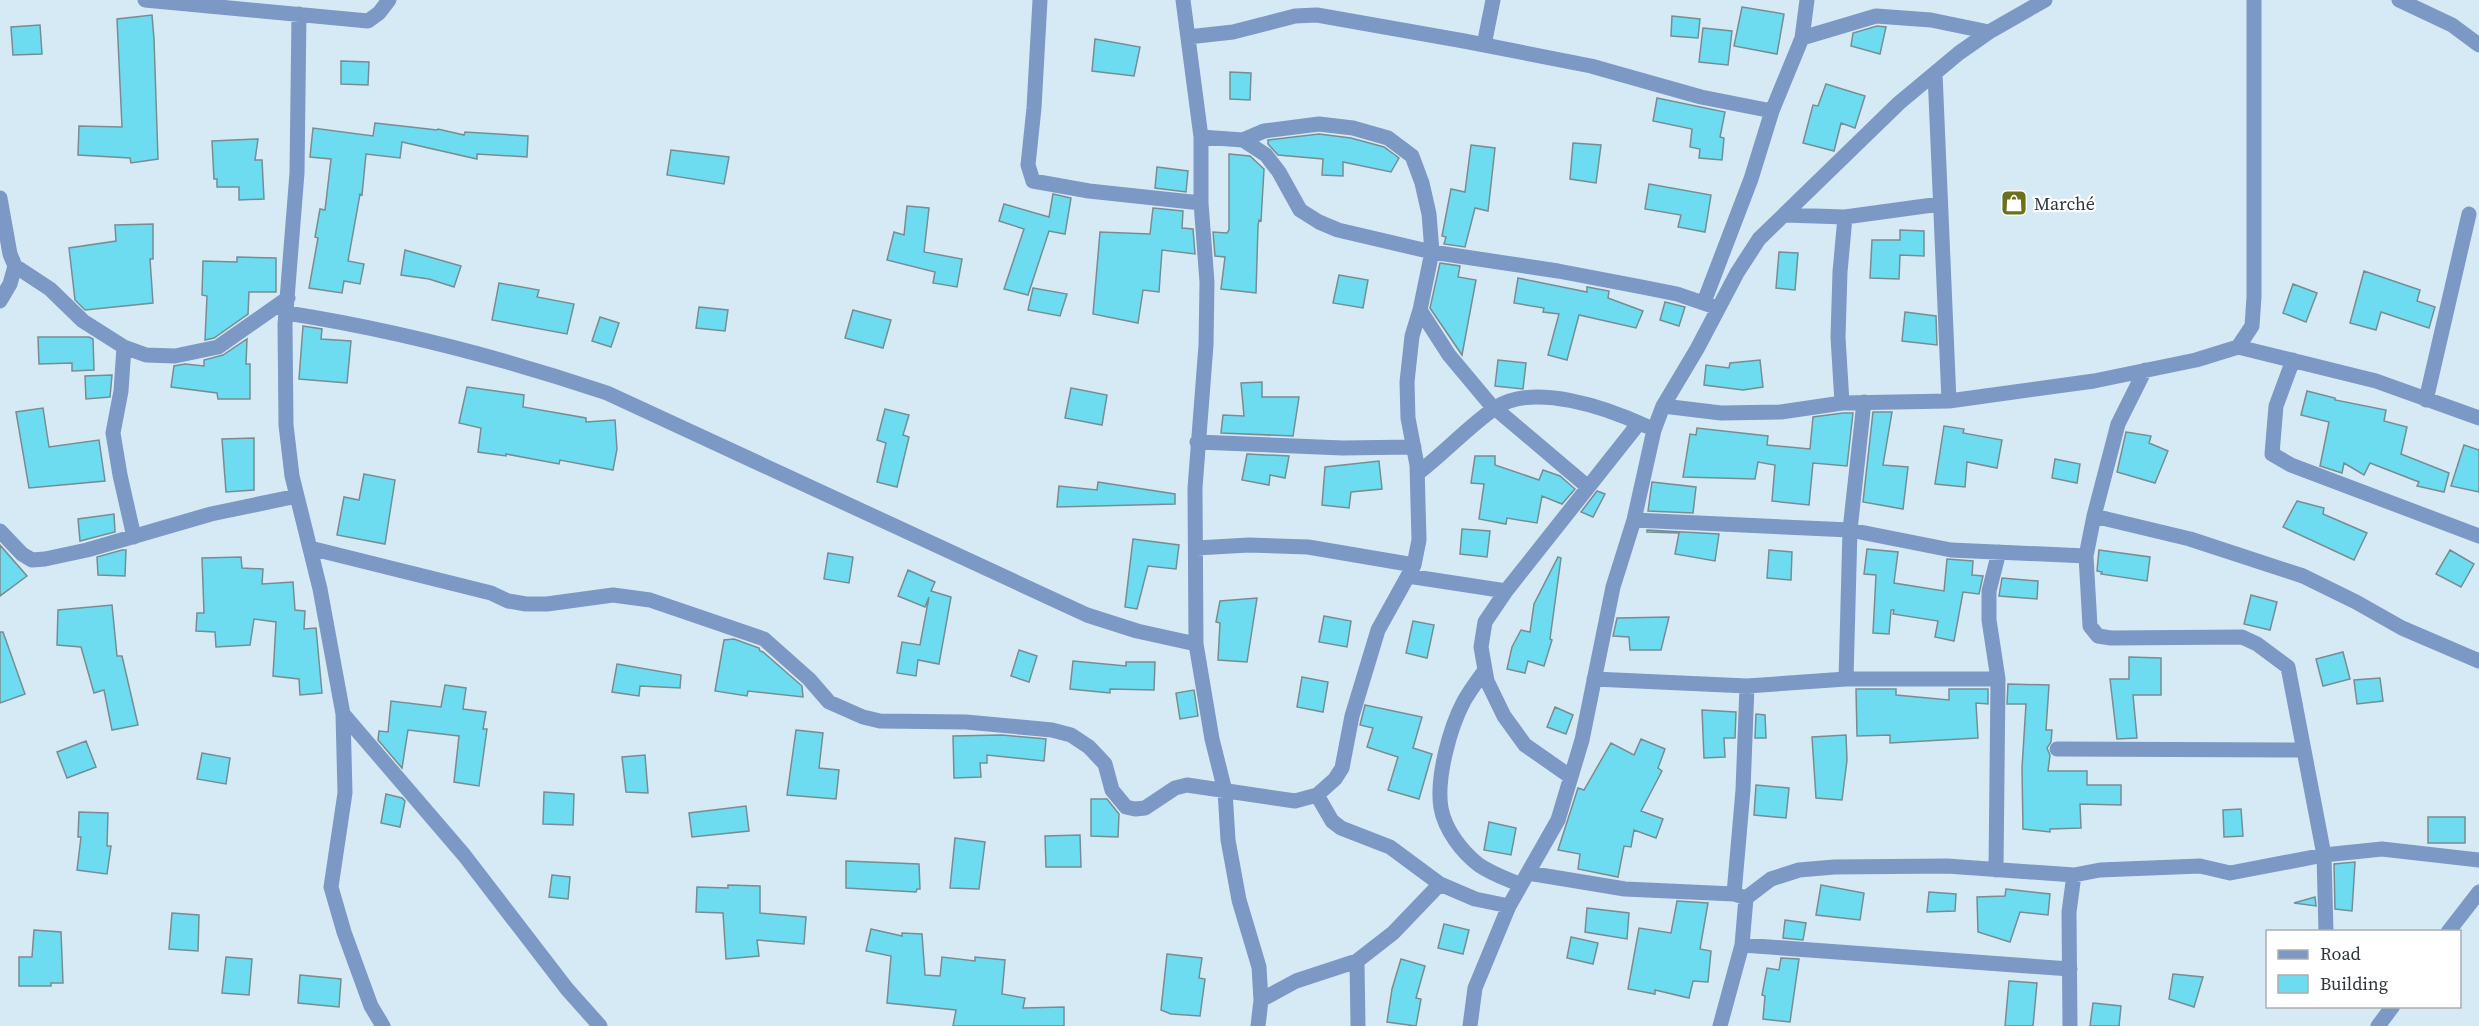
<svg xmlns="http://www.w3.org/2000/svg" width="2479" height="1026" font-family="'Source Serif 4',serif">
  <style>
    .building { fill: #6edcf0; stroke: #778d92; stroke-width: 1.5 }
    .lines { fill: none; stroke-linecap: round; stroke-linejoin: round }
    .minor { stroke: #7c99c5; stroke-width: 15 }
    .labels { text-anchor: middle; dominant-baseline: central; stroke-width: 4.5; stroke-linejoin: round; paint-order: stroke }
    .poi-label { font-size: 18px; fill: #2d3539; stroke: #fff; text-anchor: start }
  </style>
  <rect width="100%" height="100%" fill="#d6eaf6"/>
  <!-- building -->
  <path class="building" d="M1742,7l42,7 -7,40 -43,-8z
    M152,15l2,24 4,120 -27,4 -1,-5 -52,-3 1,-29 43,1 -5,-108z
    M1672,16l28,3 -2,19 -27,-2z
    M40,25l2,29 -29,1 -2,-28z
    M1877,26l9,1 -6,27 -29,-8 2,-13z
    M1703,28l29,3 -4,34 -29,-3z
    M1095,39l45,8 -6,29 -42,-5z
    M341,61l28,1 -1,23 -27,-1z
    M1230,72l21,1 -1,27 -20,-1z
    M1826,84l39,12 -10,32 -14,-5 -7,28 -31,-8 10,-38 5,1z
    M1657,98l68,14 -5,25 4,1 -2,22 -23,-2 1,-9 -10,-2 2,-18 -39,-8z
    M375,123l62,7 1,-1 26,6 1,-3 63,4 -1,21 -50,-3v5l-75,-17 -2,16 -34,-4 -4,41 -2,-1 -12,67 16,3 -4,20 -16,-3 -2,12 -33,-5 9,-50 -3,-1 5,-28 5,1 6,-51 -21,-2 3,-29 60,8z
    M1319,134l32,4 33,9 15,11 -8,14 -48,-10v14l-21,-1 1,-16 -45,-4 -10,-11v-4z
    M258,139l-3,21h7l2,39 -25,1v-13h-22v-8h-3l-2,-38z
    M1573,143l28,2 -5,38 -26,-4z
    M1471,145l24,3 -7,63 -13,-3 -10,39 -21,-3 2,-7 -4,-1 9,-47 14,3z
    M671,150l58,7 -5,27 -57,-9z
    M1229,154l21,2 14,13 -3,52 -2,-1 -1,6 -2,67 -35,-4 4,-32 -10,-1 -2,-24 14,1 2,-3z
    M1157,167l31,4 -2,21 -31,-4z
    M1649,184l62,11 -6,37 -27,-5 3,-12 -36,-6z
    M1053,194l18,4 -6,36 -16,-3 -21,64 -24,-6 20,-60 -25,-8 5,-17 45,13z
    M907,206l22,2 -5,44 38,7 -5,28 -24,-4 2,-11 -48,-12 7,-28 10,3z
    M1153,208l30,3 -1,17 11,1 2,25 -33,-4 -3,42 -16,-2 -5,33 -45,-9 7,-82 50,2z
    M153,224v35h-3l3,44 -68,7 -10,-10 -6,-52 47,-7 -1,-16z
    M1900,230l24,1v25l-24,-1 -1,24 -29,-1 2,-38h28z
    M405,250l56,16 -7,21 -25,-8 -28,-4z
    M1779,252l19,1 -3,37 -19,-2z
    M237,257l39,1v34h-27l-1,22 -34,24 -9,2 2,-44 -5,-1 1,-34 34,1z
    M1440,263l20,3 -2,11 18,3 -14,75 -32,-47z
    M2364,271l56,19 -3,11 18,6 -6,21 -48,-16 -5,18 -26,-7z
    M1339,275l29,5 -5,28 -30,-5z
    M1518,278l69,14v-5l22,4 -1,7 35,13 -7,17 -57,-13 -12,45 -19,-5 11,-41 -16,-2 1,-4 -30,-5z
    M499,283l40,7 -2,7 37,7 -7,30 -75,-14z
    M2293,284l24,9 -11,29 -23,-9z
    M1033,288l34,6 -7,22 -32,-6z
    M1665,302l20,5 -6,19 -19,-6z
    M699,307l29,3 -3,21 -29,-3z
    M853,310l38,10 -8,28 -38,-10z
    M1905,312l31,4 1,29 -35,-4z
    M600,317l19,6 -8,24 -19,-6z
    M303,326l19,3 -1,10 30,2 -4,42 -48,-4z
    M38,337h51l4,2 1,31 -22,1v-8l-33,1z
    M247,339l-1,25h4v35h-32l-1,-6 -46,-6 3,-21 11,-2 19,2v-6l19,-5z
    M1498,360l28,3 -3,26 -28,-3z
    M1760,360l3,27 -20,3 -39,-5 2,-20 23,3 1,-5z
    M112,375l-2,22 -24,2 -1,-23z
    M1262,382v15h37l-6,39 -72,-3 2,-18 21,1 -3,-33z
    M467,387l57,8 -1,12 63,11v4l29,-2 2,29 -4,21 -53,-10 -1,4 -53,-10v2l-28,-4 3,-24 -22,-5z
    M1071,388l36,7 -5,30 -37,-7z
    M2307,391l28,7v2l51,10 -2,11 23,6 -6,27 48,19 -5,19 -27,-6 2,-4 -49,-19 -6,12 -20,-12 -2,10 -22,-7 9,-44 -28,-7z
    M43,408l6,39 50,-7 6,41 -76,7 -13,-76z
    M885,409l24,6 -6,20 6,2 -12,50 -20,-5 9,-39 -9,-3z
    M1873,412h19l-9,53 25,2 -5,42 -40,-7z
    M1843,413h10l-6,53 -34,-3 -4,42 -37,-4 3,-36 -17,-3 -3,17 -72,-2 7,-43 6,1 1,-7 71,8 -1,9 43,4 3,-32z
    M1944,426l20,3 -1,4 39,7 -5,28 -30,-6 -2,25 -30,-3z
    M2126,432l25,4 -2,7 19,8 -13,32 -38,-11z
    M254,438v52l-28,2 -4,-53z
    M2464,445l15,5v42l-28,-6z
    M1247,454l42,2 -4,22 -15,-3 -1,10 -27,-5z
    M1475,456h20v9l44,15 4,-10 17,6 15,13 -13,15 -20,-8 -5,27 -30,-5 -1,6 -27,-5 5,-35 -13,-1z
    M2055,459l25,5 -3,19 -25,-5z
    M1379,461l3,28 -31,3 -2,16 -27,-3 3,-38z
    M364,474l31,6 -10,64 -48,-9 7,-38 15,3z
    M1098,482l77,12v10l-118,3 2,-21 38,4z
    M1652,482l44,5 -3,26 -45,-2z
    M1597,491l8,3 -12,23 -12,-5z
    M2297,501l27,7 -1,6 44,19 -13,27 -71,-33z
    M114,514l1,18 -35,9 -2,-22z
    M1462,529l28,2 -3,26 -27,-3z
    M1647,530l72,4 -4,27 -40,-7 4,-21 -32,-1z
    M1133,539l46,6 -3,24 -28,-3 -11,43 -12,-2z
    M0,545l27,31 -27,20z
    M1867,549l31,3 -4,31 50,8 3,-32 26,2 -1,14 11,1 -4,18 -16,-2 -9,49 -19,-4 3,-16 -45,-7 1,-4h-3l-2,24 -16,-1 3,-58 -12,-1z
    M122,550h4l-1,26 -27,-1 -1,-18z
    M1769,550l23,2 -1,28 -24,-2z
    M2099,550l51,7 -3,24 -46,-7 1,-2 -5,-1z
    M2450,550l24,14 -13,23 -25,-13z
    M828,553l25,4 -4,26 -25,-4z
    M241,557l1,11 21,1 -1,15 31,-2 2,28 10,1 -1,18 12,-1 6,65 -22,2 -1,-16 -26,-3 3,-54 -22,-3 -4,26 -34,2 -1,-15 -19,-1 1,-18h7l-2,-55z
    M1558,557l3,1 -11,81 2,1 -8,26 -16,-5 -3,12 -18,-4 5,-22 9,-17 9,2 4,-28z
    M908,570l27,12 -4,9 20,6 -12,67 -21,-4 -2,16 -19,-3 5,-31 18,3 9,-48 -4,10 -27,-11z
    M2002,578l36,3 -1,18 -38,-3z
    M2251,595l26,7 -7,28 -26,-6z
    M1257,598l-10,64 -29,-2 2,-37 -4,-1 4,-21z
    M112,605l5,51h5l16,69 -26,5 -8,-40 -10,3 -13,-46 -24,-2 1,-35z
    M1324,616l27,5 -4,26 -28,-5z
    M1669,617l-8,33h-31l-1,-13 -16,-1 4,-18z
    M1413,621l21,4 -7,33 -21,-5z
    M0,632h3l22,62 -25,9z
    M734,639l25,9 1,3 3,1 39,34 1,11 -55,-6 -1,5 -32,-5 9,-51z
    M1019,650l18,6 -8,26 -18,-6z
    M2343,652l7,27 -27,7 -7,-27z
    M2129,657l32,1v37h-28l4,43 -20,1 -7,-60h19z
    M1073,661l53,5v-4h29l-1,28 -44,-1v4l-40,-4z
    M617,664l64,11 -1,13 -40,-2 -1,10 -27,-4z
    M1302,677l26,5 -5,30 -26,-5z
    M2380,678l3,23 -26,3 -3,-24z
    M2008,684l41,1 -3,45h6l-1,12 -4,6 3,7 -2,16h39v14h34v20l-41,-1 1,24 -31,1v3l-27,-3 -1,-61 4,-64h-19z
    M445,685l21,3 -3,21 23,3 -3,17h4l-8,57 -25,-4 5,-46 -51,-6 -6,38 -24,-28 1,-9 9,1 3,-31 50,6z
    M1856,689h40v6l53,5v-11h39v15l-12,-1 2,35 -88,5v-8l-33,1z
    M1194,690l4,26 -18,3 -4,-26z
    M1365,705l57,12 -9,31 19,6 -13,45 -31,-9 10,-33 -31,-10 6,-19 -13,-3z
    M1555,707l18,8 -7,19 -19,-7z
    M1702,710l34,2 -1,26h-11l1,19 -21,1z
    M1756,714l9,1 1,23h-11z
    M796,730l27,3 -4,35 20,2 -3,29 -49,-4z
    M1002,735l44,4 -2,22 -57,-6v8h-7l1,14 -27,1 -1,-42z
    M1846,735l1,25 -5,40 -26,-2 -4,-61z
    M1641,739l24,10 -7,19 4,3 -21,40 22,8 -7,19 -22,-8 -3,17 -7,-1 -6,31 -40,-8 2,-15 -22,-4 20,-62 6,2 27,-47 23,12z
    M86,741l10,26 -29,11 -10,-26z
    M202,753l28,5 -4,26 -29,-5z
    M645,755l3,38 -22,-1 -4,-35z
    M1756,785l33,3 -3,30 -32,-3z
    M544,792l30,2 -1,31 -30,-1z
    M386,794l16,4 3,3 -5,26 -19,-4z
    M1091,799h16l12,15 -1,23 -27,-1z
    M746,806l3,25 -57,6 -3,-24z
    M2241,809l2,27 -19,1 -1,-27z
    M79,812l29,1 -1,33h4l-4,28 -30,-4 4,-33h-3z
    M2428,817h37v26h-37z
    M1489,822l27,6 -5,27 -27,-5z
    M1080,835l1,32h-35l-1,-31z
    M955,838l30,4 -6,47 -29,-1z
    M846,861l73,3 1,25h-3l-1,3 -70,-4z
    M2355,862l-3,49 -17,-2 -1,-45z
    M552,875l18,2 -2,22 -19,-2z
    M728,885l32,1v27l46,4 -2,27 -47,-4 2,16 -33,3 -3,-46 -27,-1 1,-25 31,1z
    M1821,885l43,8 -4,27 -44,-5z
    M2006,889l44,5 -2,21 -28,-3 -10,30 -32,-10 -1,-35 28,-1z
    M1929,892l27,2 -1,17 -28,1z
    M2315,897l1,9 -22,-3z
    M1677,901l31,2 -8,46 11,2 -3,31 -15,-1 -4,17 -34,-8v4l-27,-5 11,-61 32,5z
    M1587,908l42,5 -2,26 -42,-7z
    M172,913l27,2 -1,36 -29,-2z
    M1785,920l21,3 -3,17 -20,-2z
    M1444,924l25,6 -6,24 -25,-6z
    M871,929l31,7v-3l20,1 3,41 15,1 2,-19 33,4v-4l30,3 -3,34 23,4 -2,10 41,-1v19h-111l3,-16 -69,-7 4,-47 -25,-5z
    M34,930l27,2 2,51h-12v3h-32v-29h13z
    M1571,937l27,6 -5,21 -26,-6z
    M1167,954l35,4 -3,20 6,1 -5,37 -29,-2 -10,-4z
    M226,957l26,2 -3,36 -27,-2z
    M1781,958l18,1 -9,63 -27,-3 2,-23 -3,-1 5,-27 12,2z
    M1401,959l24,7 -9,32 5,1 -5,27 -29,-4 5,-33z
    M2173,974l30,3 -9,30 -25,-8z
    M300,975l41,4 -2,28 -41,-4z
    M2009,981l28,2 -4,43h-28z
    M2093,1003l28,3 -2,20h-29z"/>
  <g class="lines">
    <!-- minor -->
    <path class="minor" d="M145,0l223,21 11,-8 10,-13
      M1040,0l-6,108 -6,57 5,16 56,10 112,12
      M1183,0l18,137v66l6,79 -1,63 -11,143 1,156 16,95 13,52 3,49 11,60 20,67 2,33 -3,26
      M2399,0l53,25 27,20
      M299,14l-2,159 -12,151 1,101 6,51 28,113 23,125 2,79 -14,94 13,45 27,74 12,20
      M1188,37l45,-5 62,-16 22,-1 147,26 127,25 110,31 71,14
      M1802,38l74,-22 55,4 58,12
      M1484,45l9,-45
      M1935,73l14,328
      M1201,137l42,3 23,15 13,17 21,38 19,12 19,8 94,22 126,19 84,16 35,7 41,14
      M0,198l10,56 5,12 -5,18 -10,17
      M1784,215l61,2 -5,55 -2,65 4,66
      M1845,217l95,-13
      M15,266l35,23 33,32 41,26 22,8 29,1 43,-9 70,-49
      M1704,302l47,-123 21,-68 30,-73 5,-38
      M1420,310l29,45 41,49 98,83
      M287,313c108,17 216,45 320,80l480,222 50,16 59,13
      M124,347l-3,44 -8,42 7,42 14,62
      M2238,347l138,34 103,37
      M2293,360l-17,46 -4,48 19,11 188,71
      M2145,370l-27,54 -24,92 -8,40 4,70 8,10 13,2 131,-1 15,7 31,23 36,188 2,77
      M2426,400l43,-186
      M1663,406l58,7 60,-1 61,-9 107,-2 145,-20 102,-21 42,-13 14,-21 2,-29v-297
      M1197,442l146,6 71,-1
      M1418,473c26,-20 50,-46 77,-65 39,-26 112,0 151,18
      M2094,516l96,23 113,37 53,26 46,26 77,33
      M1634,520l216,10 101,20 135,6
      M0,531l22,23 10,6 13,-1 42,-9 124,-36 86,-18
      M310,548l181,45 17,8 18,3h21l66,-9 37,5 114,39 45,40 20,23 34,15 17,4 86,1 86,8 19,5 18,12 16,17 7,26 14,17 9,2 10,-1 30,-20 12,-3 108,16 22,-6 18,-16 7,-11 10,-52 26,-86 36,-65 5,-25 -2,-75 -9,-47 -1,-36 5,-46 8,-26 12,-58 -3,-38 -7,-31 -10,-27 -24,-18 -35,-10 -34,-4 -55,7 -21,9
      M1196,548l53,-3 59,2 106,18
      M1408,576l98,15
      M1485,670c-7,10 -15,20 -21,31 -14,26 -28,77 -23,107 4,22 21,44 38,57 13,9 28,14 42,20
      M1594,679l153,7 99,-7h152
      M1846,679l4,-149 14,-128
      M343,714l121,141 103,134 33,37
      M2057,749l247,1
      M1571,777l-46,-32 -21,-29 -17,-35 -6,-34 4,-25 21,-31 133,-168
      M1317,795l15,26 9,7 49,19 50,37 35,15 34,7
      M1996,870l2,-191 -9,-59v-29l10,-39
      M1528,873l97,16 109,5 12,4 -4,47 -22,81
      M1734,894l9,-104 4,-104
      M1746,898l25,-19 28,-9 35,-3 113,-1 127,9 26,-5 100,-4 30,7 94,-18 58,-6 97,11
      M2448,932l31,-40
      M1742,945l328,24
      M1357,961l1,65
      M1261,1000l35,-19 61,-20 36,-28 47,-49
      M1470,1026l5,-38 34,-82 49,-86 24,-80 31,-153 21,-67 20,-90 9,-24 34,-57 40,-76 22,-34 140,-136 60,-50 30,-21 56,-32
      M2070,1026l-1,-114 5,-37
      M2378,1026l15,-20"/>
  </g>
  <!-- icons -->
  <defs>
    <symbol id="shop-square" viewBox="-11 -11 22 22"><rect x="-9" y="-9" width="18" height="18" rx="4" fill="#69721a" stroke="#fff"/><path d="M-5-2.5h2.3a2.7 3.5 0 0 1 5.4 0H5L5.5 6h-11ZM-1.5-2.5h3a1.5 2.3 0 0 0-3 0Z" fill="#fff"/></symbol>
  </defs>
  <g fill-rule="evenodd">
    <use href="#shop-square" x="1999" y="188" width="30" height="30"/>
  </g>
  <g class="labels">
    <!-- poi labels -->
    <g class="poi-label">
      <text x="2034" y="203">Marché</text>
    </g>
  </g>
  <!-- legend -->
  <rect x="2266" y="930" width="195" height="78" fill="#ffffff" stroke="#abaeb0" stroke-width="1.5"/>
  <rect x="2278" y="950" width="30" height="9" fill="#7c99c5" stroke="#abaeb0" stroke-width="1.5"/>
  <text x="2320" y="960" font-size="18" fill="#2d3539">Road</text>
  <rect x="2278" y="975" width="30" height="18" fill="#6edcf0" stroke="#abaeb0" stroke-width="1.5"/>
  <text x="2320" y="990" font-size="18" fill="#2d3539">Building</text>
</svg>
